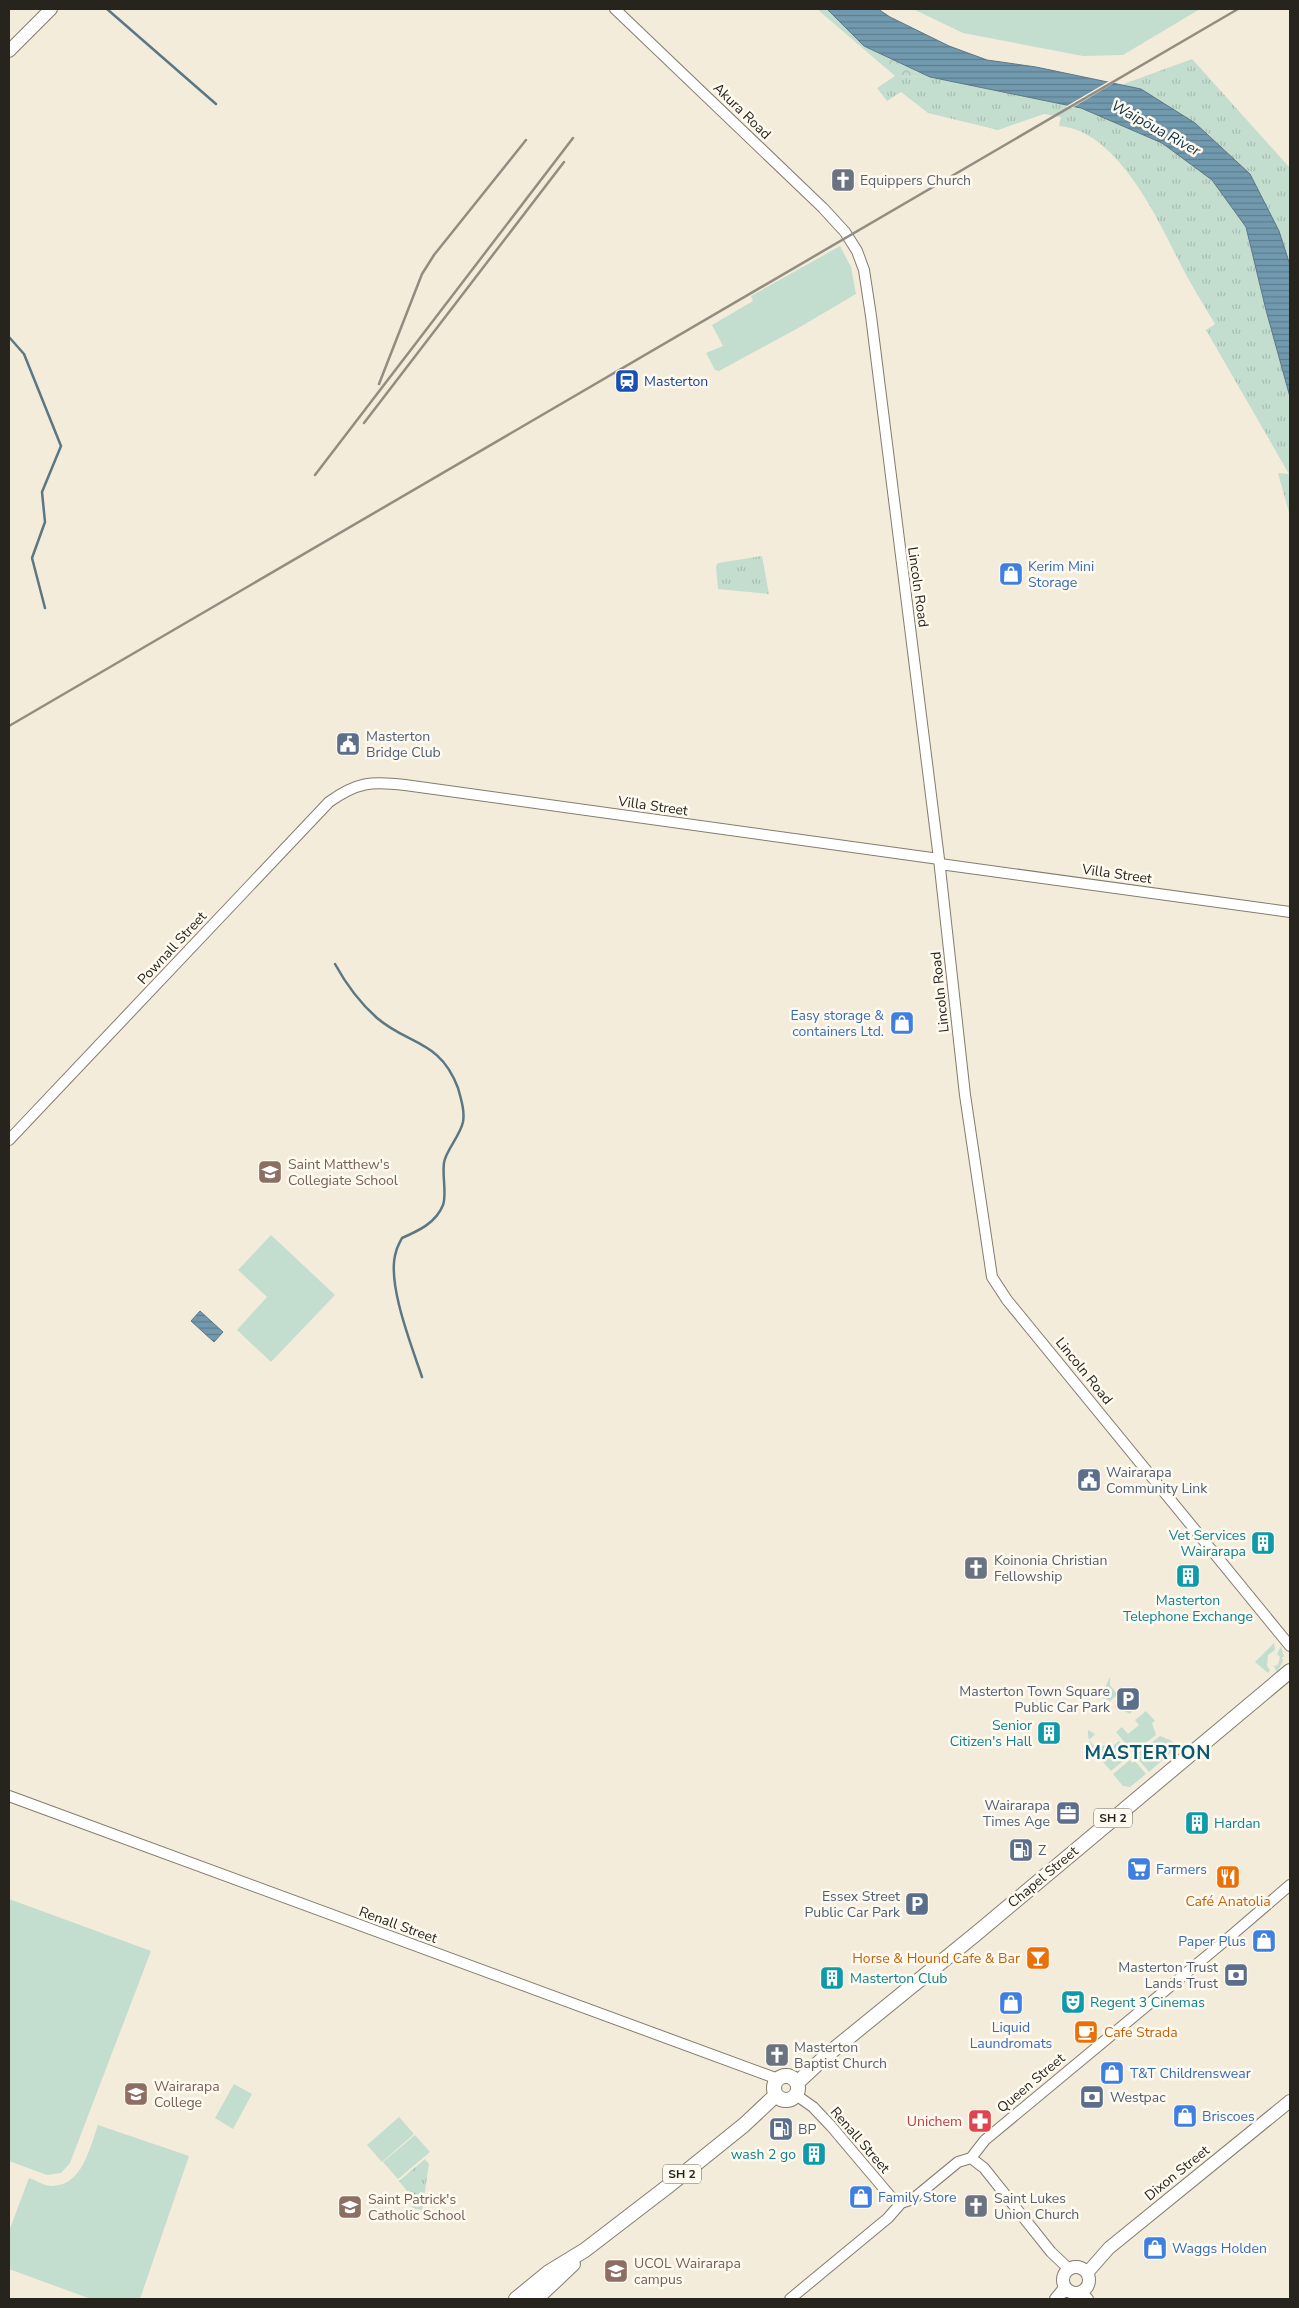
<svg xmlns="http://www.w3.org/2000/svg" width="1299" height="2308" font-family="'Nunito Sans',sans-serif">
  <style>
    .green { fill: #c3ddcf }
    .forest { fill: url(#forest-crowns) }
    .park { fill: url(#park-tufts) }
    .water { fill: url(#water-rules); stroke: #5b7783 }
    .pier { fill: #f4ecdb }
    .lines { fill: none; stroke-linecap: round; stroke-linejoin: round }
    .stream { stroke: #5b7783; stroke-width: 2.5 }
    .minor-casing { stroke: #837c6d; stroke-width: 12 }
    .major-casing { stroke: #837c6d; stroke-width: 14 }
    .highway-casing { stroke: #837c6d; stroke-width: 16 }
    .minor { stroke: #fff; stroke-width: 10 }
    .major { stroke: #fff; stroke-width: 12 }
    .highway { stroke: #fff; stroke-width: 14 }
    .rail { stroke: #928d81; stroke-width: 2.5 }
    .labels { text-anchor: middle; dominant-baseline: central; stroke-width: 5; stroke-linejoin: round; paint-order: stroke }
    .shield { fill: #fffaf0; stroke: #67645c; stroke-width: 1 }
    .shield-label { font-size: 12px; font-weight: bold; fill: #26241d }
    .street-label { font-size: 14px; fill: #26241d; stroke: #fffaf0 }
    .worship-label { font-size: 14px; fill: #5b616d; stroke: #fffaf0; text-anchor: start }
    .transit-label { font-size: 14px; fill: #164399; stroke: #fffaf0; text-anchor: start }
    .shop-label { font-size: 14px; fill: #366cbe; stroke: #fffaf0; text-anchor: start }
    .service-label { font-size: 14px; fill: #4e5e75; stroke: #fffaf0; text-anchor: start }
    .education-label { font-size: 14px; fill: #785e54; stroke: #fffaf0; text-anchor: start }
    .culture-label { font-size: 14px; fill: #0d838f; stroke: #fffaf0; text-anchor: end }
    .food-label { font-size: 14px; fill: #c56008; stroke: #fffaf0 }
    .health-label { font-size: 14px; fill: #be3a42; stroke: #fffaf0; text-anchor: end }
    .water-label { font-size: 15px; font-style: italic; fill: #0d3242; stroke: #fffaf0 }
    .district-label { font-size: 19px; font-weight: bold; letter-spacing: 1px; fill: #0a5872; stroke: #fffaf0 }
  </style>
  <defs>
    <pattern id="forest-crowns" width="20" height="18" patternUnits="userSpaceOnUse" patternTransform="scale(1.25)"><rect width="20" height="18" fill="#c3ddcf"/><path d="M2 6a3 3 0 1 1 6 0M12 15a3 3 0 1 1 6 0" fill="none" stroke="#a7beb1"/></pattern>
    <pattern id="park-tufts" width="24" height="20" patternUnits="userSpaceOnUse" patternTransform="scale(1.25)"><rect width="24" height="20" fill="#c3ddcf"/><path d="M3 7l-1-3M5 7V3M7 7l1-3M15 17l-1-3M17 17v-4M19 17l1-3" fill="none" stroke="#a7beb1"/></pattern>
    <pattern id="water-rules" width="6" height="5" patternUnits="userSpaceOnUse" patternTransform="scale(1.25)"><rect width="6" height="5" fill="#729aaf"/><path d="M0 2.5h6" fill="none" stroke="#5d7d8e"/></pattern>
  </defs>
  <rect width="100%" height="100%" fill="#f4ecdb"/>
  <!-- green -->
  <path class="green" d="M913,9h287l-77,46 -40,1 -120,-23z
    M840,246l11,21 5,27 -56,33 -81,44 -4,-1 -9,-17 17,-7 -11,-21 41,-24 -2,-5z
    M271,1235l64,60 -64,67 -34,-32 30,-33 -29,-27z
    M1274,1643l1,7 -7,5 -1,11 3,4 -2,3 -13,-11z
    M1281,1646l3,11h-2l1,4 -6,11 -3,-6 4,-1 2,-8 -3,-3z
    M1110,1677v8l6,8v3l-6,5 -10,-4z
    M1122,1700l10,11 -2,3 -15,-8z
    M1146,1711l9,10 -3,2 4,12 -20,15 -2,-3 -3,3 -15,-18 6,-5 6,7 11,-9 -4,-5z
    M1088,1730l7,4 -6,6 8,10 7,-5 4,5 11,-9 9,11 -3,2 3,3 -17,14c-10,-12 -24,-24 -23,-41z
    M1160,1736l12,5 5,6 -28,25 -11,-13 3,-3 -3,-3z
    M1130,1760l2,3 3,-2 11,13 -16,13 -7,-1 -10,-12z
    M9,1899l142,52 -81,212 -9,10 -14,2 -38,-14z
    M234,2084l18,10 -19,35 -18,-11z
    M399,2117l15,17 -32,28 -15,-17z
    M98,2125l91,31 -49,143h-49l-82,-30v-38l20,-53c7,2 15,8 22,8 31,1 39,-39 47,-61z
    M415,2135l15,17 -32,27 -15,-17z"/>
  <!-- forest -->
  <path class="forest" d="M817,9h10l37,37 66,31 -35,-1z"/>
  <!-- park -->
  <path class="park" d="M1192,59l98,109v97l-11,-34 -138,-142 -20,-4z
    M895,76l35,1 151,31 81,35 50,37 34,47 20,83 24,87v119l-12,-43 11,1 -83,-144 9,-6c-13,-22 -27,-44 -38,-67 -22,-44 -62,-127 -118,-131l2,-9 -17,-3 -46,16 -70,-17 -27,-21 -14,9 -10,-13z
    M762,556l7,38 -51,-5 -2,-23 2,-3z
    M425,2159l4,5 -7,46 -10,-2 2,-8 -15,-19z"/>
  <!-- water -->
  <path class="water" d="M827,9h51l12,8 59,29 38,14 49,7 105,22 54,34 55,51 29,57 11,34v132l-24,-87 -20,-83 -34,-47 -50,-37 -81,-35 -151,-31 -66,-31z
    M200,1311l23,21 -9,10 -23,-21z"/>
  <!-- pier -->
  <path class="pier" d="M1111,80l6,1 -45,27 -7,-1z"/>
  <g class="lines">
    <!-- stream -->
    <path class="stream" d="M107,9l109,95
      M9,337l15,17 37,92 -19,46 3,30 -13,36 13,50
      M335,964c11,20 24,38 42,54 33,28 63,22 81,70 3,11 7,23 5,34 -3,14 -18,30 -19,41 -2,13 3,31 -1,42 -7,18 -25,26 -41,33 -2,4 -5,9 -6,14 -10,30 16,95 26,125"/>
    <defs>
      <path id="minor" d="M615,9l208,199 22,24 12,19 7,19 7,46 68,543 26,236 27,182 15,23 283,346
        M940,864l350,48
        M9,1140l320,-338c28,-20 42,-21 76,-17l534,74
        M9,1796l769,283
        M796,2095l17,12 18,19 60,71 10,6
        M971,2158l14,-18 241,-200 64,-55
        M971,2158l13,10 67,84 18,17
        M1081,2292l7,7
        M790,2299l98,-81 13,-15 12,-4 45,-37 13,-4"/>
      <path id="major" d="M9,51l42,-42
        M1063 2280a13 13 0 1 1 26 0a13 13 0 1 1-26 0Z
        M1087,2273l22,-25 181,-147
        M1056,2299l9,-11"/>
      <path id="highway" d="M774 2088a12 12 0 1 1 24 0a12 12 0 1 1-24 0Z
        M797,2083l30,-28 150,-122 313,-262
        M516,2299l33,-27 36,-22 82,-63 77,-62 32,-30
        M536,2299l37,-35"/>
    </defs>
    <!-- minor casing -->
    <use href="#minor" class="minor-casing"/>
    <!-- major casing -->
    <use href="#major" class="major-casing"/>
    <!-- highway casing -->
    <use href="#highway" class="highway-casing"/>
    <!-- minor -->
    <use href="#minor" class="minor"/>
    <!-- major -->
    <use href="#major" class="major"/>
    <!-- highway -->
    <use href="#highway" class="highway"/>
    <!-- rail -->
    <path class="rail" d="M379,384l43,-110 12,-19 92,-115
      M364,423l200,-261
      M315,475l258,-337
      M9,726l1229,-717"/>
  </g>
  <!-- icons -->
  <defs>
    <symbol id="church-square" viewBox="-11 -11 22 22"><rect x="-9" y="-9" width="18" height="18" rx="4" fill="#6b7280" stroke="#fffaf0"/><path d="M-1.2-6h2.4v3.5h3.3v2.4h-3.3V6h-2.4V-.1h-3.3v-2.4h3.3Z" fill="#fff"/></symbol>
    <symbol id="station-square" viewBox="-11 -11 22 22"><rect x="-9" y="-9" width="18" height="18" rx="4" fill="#1a4fb4" stroke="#fffaf0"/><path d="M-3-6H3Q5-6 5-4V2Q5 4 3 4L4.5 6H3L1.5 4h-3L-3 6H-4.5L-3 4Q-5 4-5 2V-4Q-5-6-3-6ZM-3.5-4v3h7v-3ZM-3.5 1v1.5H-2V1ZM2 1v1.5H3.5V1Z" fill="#fff"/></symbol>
    <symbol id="shop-square" viewBox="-11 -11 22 22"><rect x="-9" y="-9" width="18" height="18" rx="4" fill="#3f7fe0" stroke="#fffaf0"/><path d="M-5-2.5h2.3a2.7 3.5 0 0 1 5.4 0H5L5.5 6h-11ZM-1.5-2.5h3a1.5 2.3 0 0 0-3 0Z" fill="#fff"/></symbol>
    <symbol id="civic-square" viewBox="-11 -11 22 22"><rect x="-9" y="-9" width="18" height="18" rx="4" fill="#5c6f8a" stroke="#fffaf0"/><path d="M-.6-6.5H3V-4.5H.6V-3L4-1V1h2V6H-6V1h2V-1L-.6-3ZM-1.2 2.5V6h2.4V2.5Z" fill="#fff"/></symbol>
    <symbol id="school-square" viewBox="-11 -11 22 22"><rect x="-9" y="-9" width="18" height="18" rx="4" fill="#8d6e63" stroke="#fffaf0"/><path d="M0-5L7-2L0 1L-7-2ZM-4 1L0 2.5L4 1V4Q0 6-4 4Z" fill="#fff"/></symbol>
    <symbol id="building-square" viewBox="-11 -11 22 22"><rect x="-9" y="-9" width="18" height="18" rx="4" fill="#0f9aa8" stroke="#fffaf0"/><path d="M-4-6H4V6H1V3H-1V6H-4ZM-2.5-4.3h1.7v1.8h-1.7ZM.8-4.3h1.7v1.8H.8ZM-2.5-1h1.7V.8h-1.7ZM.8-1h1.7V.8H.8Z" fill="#fff"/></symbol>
    <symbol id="parking-square" viewBox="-11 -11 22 22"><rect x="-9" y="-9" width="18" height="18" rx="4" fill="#5c6f8a" stroke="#fffaf0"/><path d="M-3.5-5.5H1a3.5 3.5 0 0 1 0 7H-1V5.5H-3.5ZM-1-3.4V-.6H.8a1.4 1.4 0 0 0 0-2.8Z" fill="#fff"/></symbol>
    <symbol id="office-square" viewBox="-11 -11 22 22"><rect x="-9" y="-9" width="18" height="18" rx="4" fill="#5c6f8a" stroke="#fffaf0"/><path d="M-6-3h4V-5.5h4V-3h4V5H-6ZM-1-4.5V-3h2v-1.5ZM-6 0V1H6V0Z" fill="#fff"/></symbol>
    <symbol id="fuel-square" viewBox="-11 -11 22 22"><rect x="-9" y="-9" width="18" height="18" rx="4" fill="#5c6f8a" stroke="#fffaf0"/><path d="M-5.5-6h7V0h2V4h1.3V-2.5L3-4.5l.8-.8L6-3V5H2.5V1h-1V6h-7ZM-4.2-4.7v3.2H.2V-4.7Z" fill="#fff"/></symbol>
    <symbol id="supermarket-square" viewBox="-11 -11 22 22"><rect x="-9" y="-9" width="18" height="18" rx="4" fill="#3f7fe0" stroke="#fffaf0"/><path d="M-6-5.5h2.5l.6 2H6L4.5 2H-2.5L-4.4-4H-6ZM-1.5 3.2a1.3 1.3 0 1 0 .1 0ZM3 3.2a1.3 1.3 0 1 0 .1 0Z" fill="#fff"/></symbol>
    <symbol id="restaurant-square" viewBox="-11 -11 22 22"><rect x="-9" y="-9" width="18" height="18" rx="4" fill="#e8710a" stroke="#fffaf0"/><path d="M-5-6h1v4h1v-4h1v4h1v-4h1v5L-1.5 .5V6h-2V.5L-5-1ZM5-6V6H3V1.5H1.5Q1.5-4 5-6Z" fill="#fff"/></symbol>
    <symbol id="bar-square" viewBox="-11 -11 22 22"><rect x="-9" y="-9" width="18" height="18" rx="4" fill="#e8710a" stroke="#fffaf0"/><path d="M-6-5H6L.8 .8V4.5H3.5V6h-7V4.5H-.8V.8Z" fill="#fff"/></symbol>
    <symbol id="bank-square" viewBox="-11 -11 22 22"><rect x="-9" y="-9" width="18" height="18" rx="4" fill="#5c6f8a" stroke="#fffaf0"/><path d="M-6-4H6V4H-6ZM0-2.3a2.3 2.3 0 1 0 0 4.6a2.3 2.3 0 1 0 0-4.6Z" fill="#fff"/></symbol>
    <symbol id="theatre-square" viewBox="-11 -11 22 22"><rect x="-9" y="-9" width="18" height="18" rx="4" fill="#0f9aa8" stroke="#fffaf0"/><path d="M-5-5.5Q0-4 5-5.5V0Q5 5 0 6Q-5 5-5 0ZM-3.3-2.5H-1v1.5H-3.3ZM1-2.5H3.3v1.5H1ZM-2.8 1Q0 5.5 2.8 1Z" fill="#fff"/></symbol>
    <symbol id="cafe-square" viewBox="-11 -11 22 22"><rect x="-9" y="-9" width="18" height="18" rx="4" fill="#e8710a" stroke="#fffaf0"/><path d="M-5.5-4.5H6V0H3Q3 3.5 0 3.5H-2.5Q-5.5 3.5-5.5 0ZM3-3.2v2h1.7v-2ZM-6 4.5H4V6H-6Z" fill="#fff"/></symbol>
    <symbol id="pharmacy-square" viewBox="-11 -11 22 22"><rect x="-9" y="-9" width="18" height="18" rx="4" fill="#e0444e" stroke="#fffaf0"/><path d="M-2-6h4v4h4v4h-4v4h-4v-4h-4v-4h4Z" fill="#fff"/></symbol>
    <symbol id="university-square" viewBox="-11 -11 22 22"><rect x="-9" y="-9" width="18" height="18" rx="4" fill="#8d6e63" stroke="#fffaf0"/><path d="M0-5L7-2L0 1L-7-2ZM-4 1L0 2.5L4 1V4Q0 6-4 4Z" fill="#fff"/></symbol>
  </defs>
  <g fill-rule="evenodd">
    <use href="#church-square" x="829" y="166" width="28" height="28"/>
    <use href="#station-square" x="613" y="367" width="28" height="28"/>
    <use href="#shop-square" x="997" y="560" width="28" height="28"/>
    <use href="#civic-square" x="334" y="730" width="28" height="28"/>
    <use href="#shop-square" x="888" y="1009" width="28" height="28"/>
    <use href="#school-square" x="256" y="1158" width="28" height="28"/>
    <use href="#civic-square" x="1075" y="1466" width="28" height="28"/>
    <use href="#building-square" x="1249" y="1529" width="28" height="28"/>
    <use href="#church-square" x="962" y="1554" width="28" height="28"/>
    <use href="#building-square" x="1174" y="1562" width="28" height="28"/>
    <use href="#parking-square" x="1114" y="1685" width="28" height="28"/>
    <use href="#building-square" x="1035" y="1719" width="28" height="28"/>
    <use href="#office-square" x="1054" y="1799" width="28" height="28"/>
    <use href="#building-square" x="1183" y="1809" width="28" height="28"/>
    <use href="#fuel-square" x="1007" y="1836" width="28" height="28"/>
    <use href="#supermarket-square" x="1125" y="1855" width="28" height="28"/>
    <use href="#restaurant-square" x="1214" y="1863" width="28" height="28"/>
    <use href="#parking-square" x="903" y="1890" width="28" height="28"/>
    <use href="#shop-square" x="1250" y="1927" width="28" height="28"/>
    <use href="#bar-square" x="1024" y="1944" width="28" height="28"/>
    <use href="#bank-square" x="1222" y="1961" width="28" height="28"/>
    <use href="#building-square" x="818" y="1964" width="28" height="28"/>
    <use href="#theatre-square" x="1059" y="1988" width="28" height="28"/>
    <use href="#shop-square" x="997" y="1989" width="28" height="28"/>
    <use href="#cafe-square" x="1072" y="2018" width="28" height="28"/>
    <use href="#church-square" x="763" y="2041" width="28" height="28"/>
    <use href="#shop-square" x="1098" y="2059" width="28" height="28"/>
    <use href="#school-square" x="122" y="2080" width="28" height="28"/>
    <use href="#bank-square" x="1078" y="2083" width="28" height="28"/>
    <use href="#shop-square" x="1171" y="2102" width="28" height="28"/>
    <use href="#pharmacy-square" x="966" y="2107" width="28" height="28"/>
    <use href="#fuel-square" x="767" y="2115" width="28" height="28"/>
    <use href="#building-square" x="800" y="2140" width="28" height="28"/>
    <use href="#shop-square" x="847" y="2183" width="28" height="28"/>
    <use href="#church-square" x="962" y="2192" width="28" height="28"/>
    <use href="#school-square" x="336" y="2193" width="28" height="28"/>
    <use href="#shop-square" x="1141" y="2234" width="28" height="28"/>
    <use href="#university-square" x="602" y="2257" width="28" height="28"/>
  </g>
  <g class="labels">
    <!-- shield labels -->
    <g class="shield">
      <rect x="1094" y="1808.5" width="38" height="19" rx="4"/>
      <rect x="663" y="2164.5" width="38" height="19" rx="4"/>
    </g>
    <g class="shield-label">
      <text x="1113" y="1818">SH 2</text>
      <text x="682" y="2174">SH 2</text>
    </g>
    <!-- street labels -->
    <g class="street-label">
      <text transform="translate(742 111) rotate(44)">Akura Road</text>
      <text transform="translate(918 587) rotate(82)">Lincoln Road</text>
      <text transform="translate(653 806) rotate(8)">Villa Street</text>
      <text transform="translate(1117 874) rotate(8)">Villa Street</text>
      <text transform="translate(172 948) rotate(-47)">Pownall Street</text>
      <text transform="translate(940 992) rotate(-96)">Lincoln Road</text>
      <text transform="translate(1084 1371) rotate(51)">Lincoln Road</text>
      <text transform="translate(1043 1877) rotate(-40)">Chapel Street</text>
      <text transform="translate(398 1925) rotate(20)">Renall Street</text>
      <text transform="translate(1031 2083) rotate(-40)">Queen Street</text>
      <text transform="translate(860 2140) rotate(49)">Renall Street</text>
      <text transform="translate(1177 2173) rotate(-39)">Dixon Street</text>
    </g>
    <!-- worship labels -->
    <g class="worship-label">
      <text x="860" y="180">Equippers Church</text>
      <text x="994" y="1560">Koinonia Christian<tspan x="994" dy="16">Fellowship</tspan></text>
      <text x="794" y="2047">Masterton<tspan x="794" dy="16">Baptist Church</tspan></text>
      <text x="994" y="2198">Saint Lukes<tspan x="994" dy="16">Union Church</tspan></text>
    </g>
    <!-- transit labels -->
    <g class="transit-label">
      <text x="644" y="381">Masterton</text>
    </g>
    <!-- shop labels -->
    <g class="shop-label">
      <text x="1028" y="566">Kerim Mini<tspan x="1028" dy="16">Storage</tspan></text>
      <text x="884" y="1015" text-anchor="end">Easy storage &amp;<tspan x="884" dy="16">containers Ltd.</tspan></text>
      <text x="1156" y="1869">Farmers</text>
      <text x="1246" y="1941" text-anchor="end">Paper Plus</text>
      <text x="1011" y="2027" text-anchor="middle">Liquid<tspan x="1011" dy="16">Laundromats</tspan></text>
      <text x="1130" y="2073">T&amp;T Childrenswear</text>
      <text x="1202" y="2116">Briscoes</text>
      <text x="878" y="2197">Family Store</text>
      <text x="1172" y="2248">Waggs Holden</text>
    </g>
    <!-- service labels -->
    <g class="service-label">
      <text x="366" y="736">Masterton<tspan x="366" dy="16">Bridge Club</tspan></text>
      <text x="1106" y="1472">Wairarapa<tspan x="1106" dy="16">Community Link</tspan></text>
      <text x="1110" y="1691" text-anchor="end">Masterton Town Square<tspan x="1110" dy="16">Public Car Park</tspan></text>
      <text x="1050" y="1805" text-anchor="end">Wairarapa<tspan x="1050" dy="16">Times Age</tspan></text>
      <text x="1038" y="1850">Z</text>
      <text x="900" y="1896" text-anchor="end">Essex Street<tspan x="900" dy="16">Public Car Park</tspan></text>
      <text x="1218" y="1967" text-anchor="end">Masterton Trust<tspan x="1218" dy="16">Lands Trust</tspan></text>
      <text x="1110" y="2097">Westpac</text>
      <text x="798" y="2129">BP</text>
    </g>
    <!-- education labels -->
    <g class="education-label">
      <text x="288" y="1164">Saint Matthew's<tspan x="288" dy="16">Collegiate School</tspan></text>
      <text x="154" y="2086">Wairarapa<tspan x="154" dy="16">College</tspan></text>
      <text x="368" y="2199">Saint Patrick's<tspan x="368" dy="16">Catholic School</tspan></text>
      <text x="634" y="2263">UCOL Wairarapa<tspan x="634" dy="16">campus</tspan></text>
    </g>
    <!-- culture labels -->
    <g class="culture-label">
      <text x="1246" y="1535">Vet Services<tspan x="1246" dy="16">Wairarapa</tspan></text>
      <text x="1188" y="1600" text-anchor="middle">Masterton<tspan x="1188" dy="16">Telephone Exchange</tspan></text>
      <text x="1032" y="1725">Senior<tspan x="1032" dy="16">Citizen's Hall</tspan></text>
      <text x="1214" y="1823" text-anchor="start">Hardan</text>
      <text x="850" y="1978" text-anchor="start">Masterton Club</text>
      <text x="1090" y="2002" text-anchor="start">Regent 3 Cinemas</text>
      <text x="796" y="2154">wash 2 go</text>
    </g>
    <!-- food labels -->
    <g class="food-label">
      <text x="1228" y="1901">Café Anatolia</text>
      <text x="1020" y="1958" text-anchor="end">Horse &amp; Hound Cafe &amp; Bar</text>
      <text x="1104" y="2032" text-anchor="start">Cafe Strada</text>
    </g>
    <!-- health labels -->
    <g class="health-label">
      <text x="962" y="2121">Unichem</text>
    </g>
    <!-- water labels -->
    <g class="water-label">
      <text transform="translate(1156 128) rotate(29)">Waipōua River</text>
    </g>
    <!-- district labels -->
    <g class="district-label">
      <text x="1148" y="1753">MASTERTON</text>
    </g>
  </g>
  <!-- border -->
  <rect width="1299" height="2308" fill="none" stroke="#26241d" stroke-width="20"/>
</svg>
